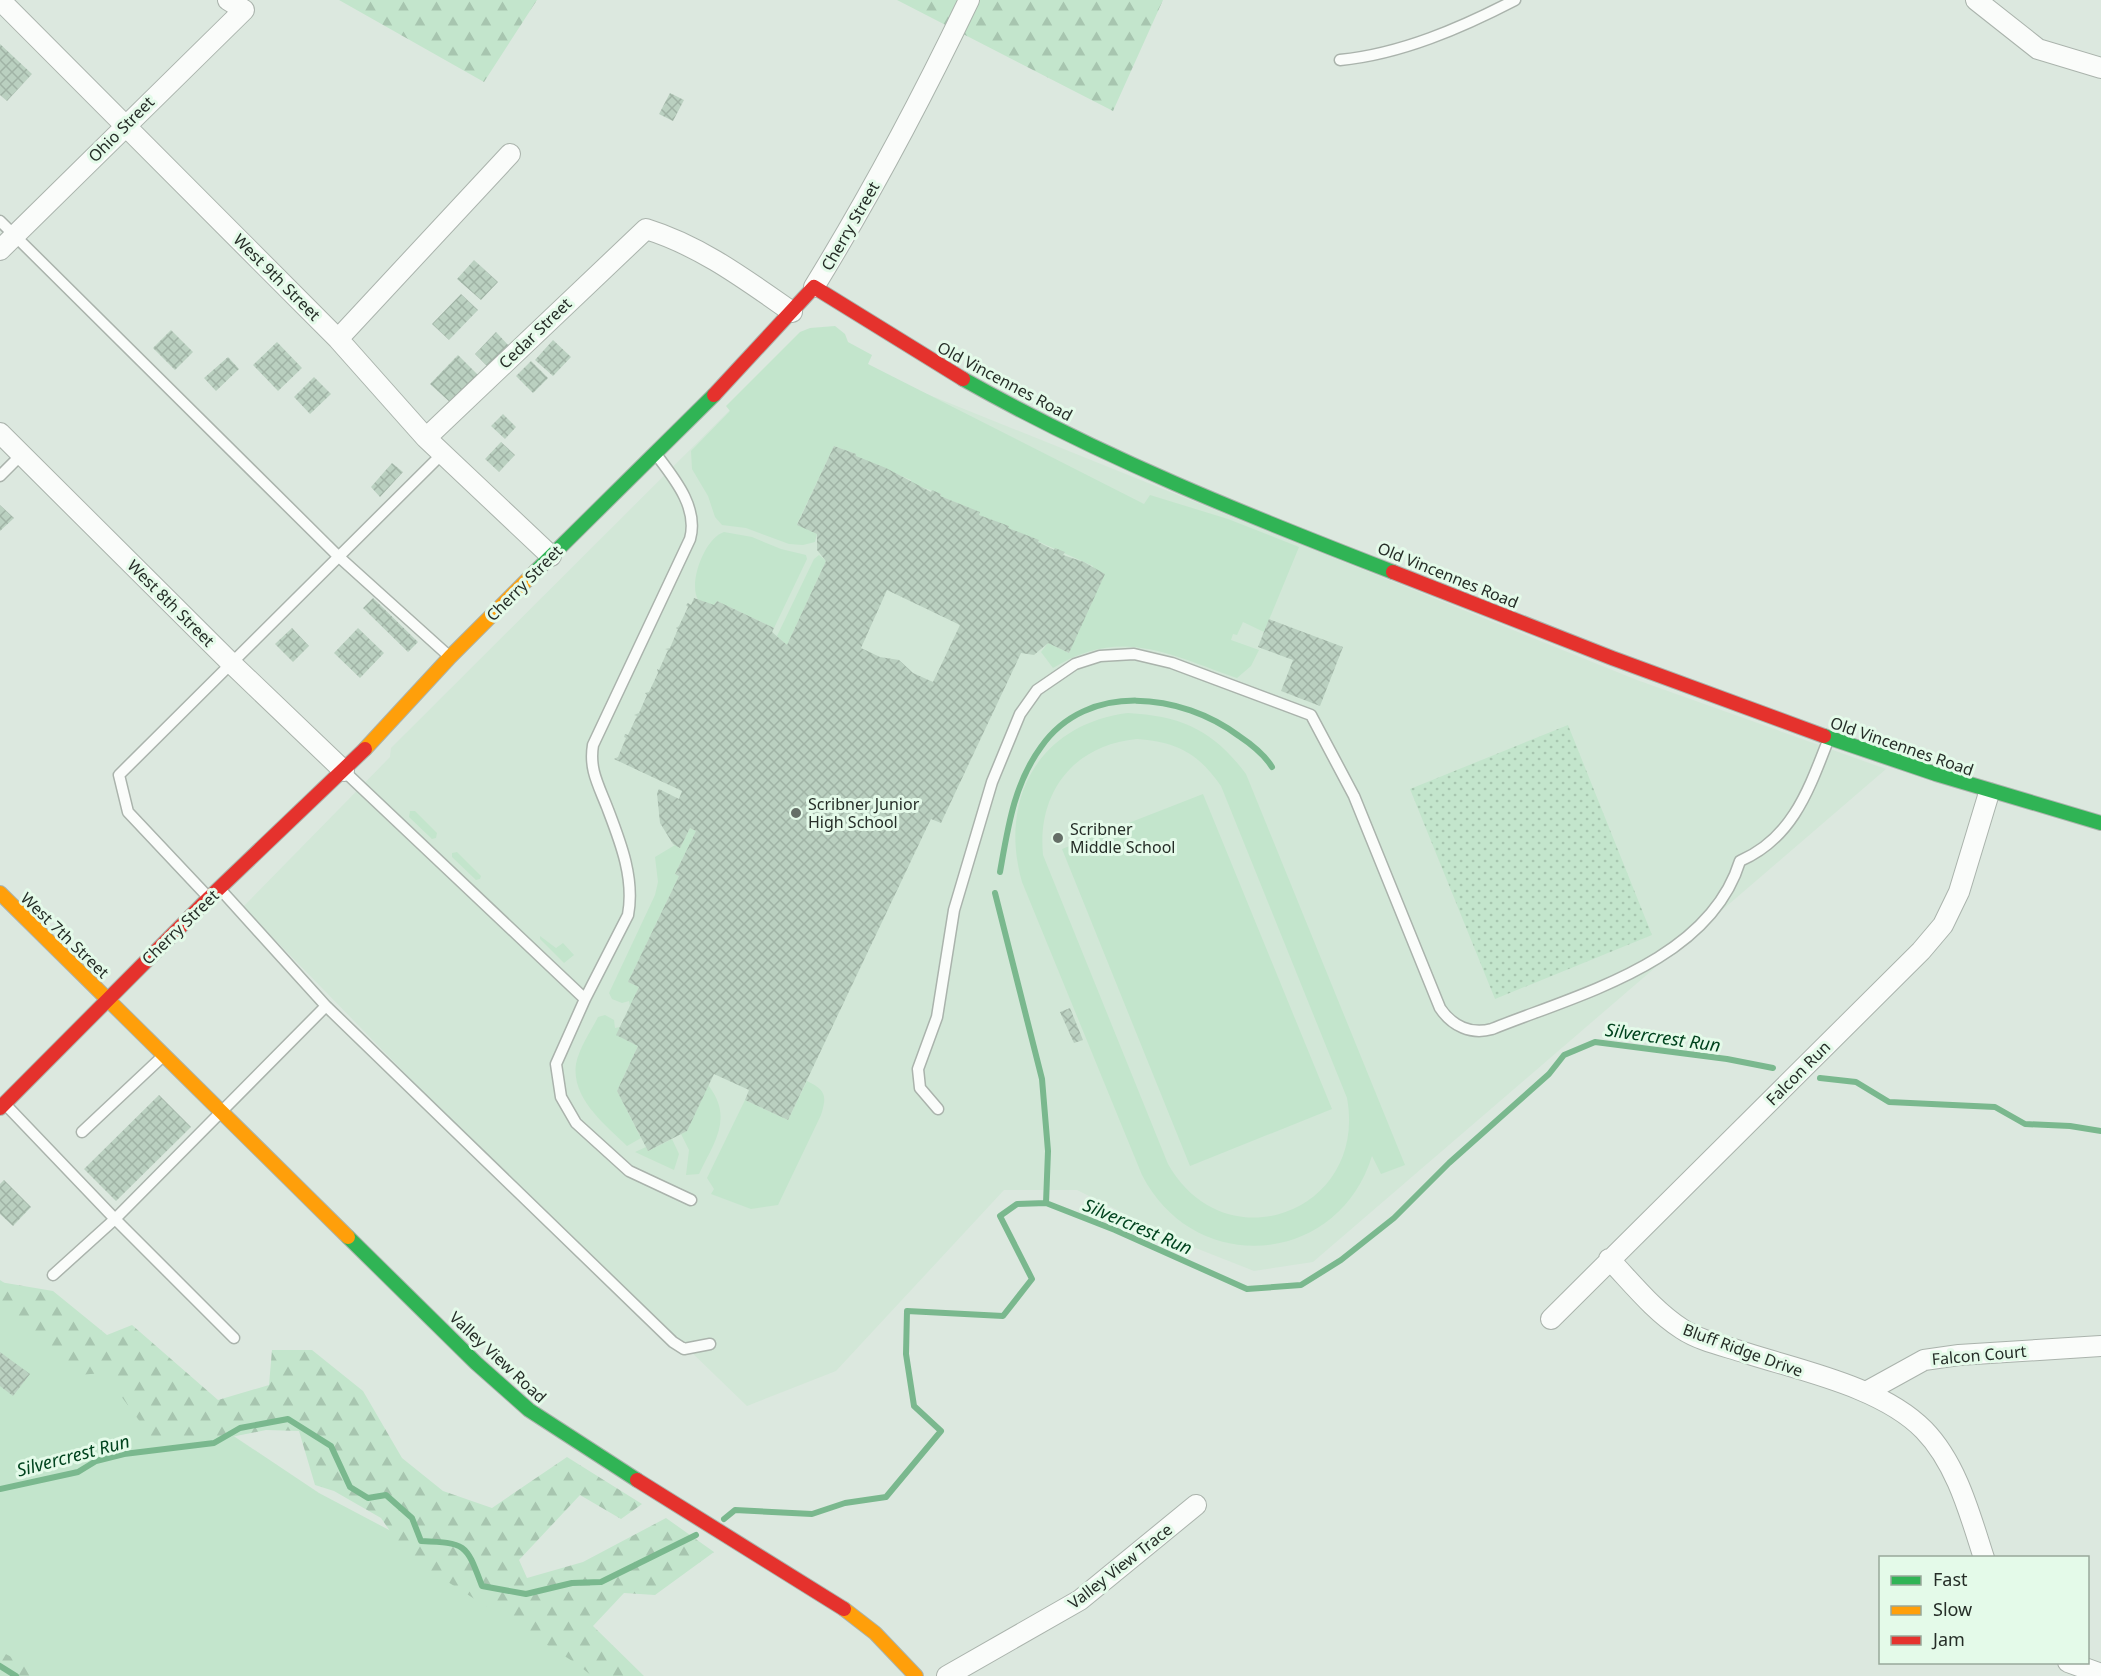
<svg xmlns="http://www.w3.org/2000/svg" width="2101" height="1676" font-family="'Noto Sans',sans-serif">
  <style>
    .built { fill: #d2e7d7 }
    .green { fill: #c3e5cc; fill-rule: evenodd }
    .forest { fill: url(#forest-firs) }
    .park { fill: url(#park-dots) }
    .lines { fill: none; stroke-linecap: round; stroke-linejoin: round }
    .stream { stroke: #7ab88e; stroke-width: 6 }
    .building { fill: url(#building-cross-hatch); fill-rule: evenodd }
    .lane-casing { stroke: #aab3ac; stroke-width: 13 }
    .street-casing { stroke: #aab3ac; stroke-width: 22 }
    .fast-casing { stroke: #aab3ac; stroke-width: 16 }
    .slow-casing { stroke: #aab3ac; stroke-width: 16 }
    .jam-casing { stroke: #aab3ac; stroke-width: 16 }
    .lane { stroke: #fafcfa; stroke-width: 10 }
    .street { stroke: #fafcfa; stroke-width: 20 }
    .fast { stroke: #30b455; stroke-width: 14 }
    .slow { stroke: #ff9f0a; stroke-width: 14 }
    .jam { stroke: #e5322d; stroke-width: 14 }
    .poi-dot { fill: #656e67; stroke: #e4fae9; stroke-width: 2 }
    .labels { text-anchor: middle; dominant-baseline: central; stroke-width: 6; stroke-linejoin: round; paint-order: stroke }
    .street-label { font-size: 16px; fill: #252d27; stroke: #e4fae9 }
    .poi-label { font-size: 16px; fill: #252d27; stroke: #e4fae9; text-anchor: start }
    .water-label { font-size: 18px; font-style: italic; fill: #00431e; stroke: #e4fae9 }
  </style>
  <defs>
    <pattern id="forest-firs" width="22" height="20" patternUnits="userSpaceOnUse" patternTransform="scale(1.5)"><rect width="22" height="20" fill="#c3e5cc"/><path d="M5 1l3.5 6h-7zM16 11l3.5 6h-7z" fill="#a7c5af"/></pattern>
    <pattern id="park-dots" width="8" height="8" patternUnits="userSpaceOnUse" patternTransform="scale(1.5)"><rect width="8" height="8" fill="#c3e5cc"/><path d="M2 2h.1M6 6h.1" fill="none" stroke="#a7c5af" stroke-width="1.8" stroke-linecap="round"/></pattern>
    <pattern id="building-cross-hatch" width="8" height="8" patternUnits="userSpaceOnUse" patternTransform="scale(1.5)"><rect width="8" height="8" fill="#bad0c0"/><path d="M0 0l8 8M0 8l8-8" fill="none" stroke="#a0b3a5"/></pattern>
  </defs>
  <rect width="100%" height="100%" fill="#dce8df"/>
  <!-- built -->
  <path class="built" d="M798,342l839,338 249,89 -573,493 -59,9 -71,-28 -106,-53h-73l-168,181 -89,35 -310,-300 -194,-199 147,-150 1,-9z"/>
  <!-- green -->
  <path class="green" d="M835,326l10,8 3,8 24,13 -4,9 276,140 6,-9 78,24 71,28 -35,85 -21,-10 -6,13 -4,-1 -2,6 28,10 -8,16 -14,12c-68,-24 -117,-52 -184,-10l-12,-16 7,-9 21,10 24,-87 -114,-51v-3l-39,-16 1,-2 -30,-11v-3l-55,-23v-3l-22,-8 -37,78 20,10 -2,8 -12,3 -14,-1 -43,-16 -24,-3 -7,-8 -7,-21 -16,-27 -1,-18 39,-40 -4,-5 74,-74 10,-4z
    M724,532l28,5 29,12 25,6 1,4 -33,69 -57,-27 -3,4 -16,-5c-10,-18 7,-62 26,-68z
    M819,555l7,6 -39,84 -10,-9 37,-77z
    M1128,713c54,3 85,17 118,61l159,391 -24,9 -9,-18c-34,110 -177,122 -230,19l-120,-293c-24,-84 18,-158 106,-169zM1137,739c40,3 61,14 84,47l126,312c21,114 -122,167 -179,66l-125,-309c-6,-62 30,-110 94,-116z
    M1203,794l129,315 -142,57 -128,-317z
    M410,811h5l22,22 -1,5 -4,1 -23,-22z
    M690,828l6,3 -21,43 4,2 -51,106 11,5 -9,19 -1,-5 -7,2 -10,-4 -3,-6 46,-98 3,-13 -3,-25 20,-12 5,3z
    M457,852l24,24 -1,3 -4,1 -24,-23v-4z
    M540,936l16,12 7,-5 11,12 -10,8 -24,-24z
    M605,1015l9,5 1,8 5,-1 -3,8 21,11 -21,45 24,47 -14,8c-21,-21 -56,-47 -51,-82 3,-16 15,-33 22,-47z
    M807,1081c19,9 20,15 14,34l-43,90 -27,4 -40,-15 3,-5 -7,-11 38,-78 43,20z
    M708,1085c26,33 6,57 -9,89l-13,1 3,-25 -8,-16 6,-3z
    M672,1139l7,15 -5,16 -39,-18 11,-5 2,4z
    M0,1280l319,213 252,133 59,50h-630z"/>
  <!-- forest -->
  <path class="forest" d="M339,0h198l-53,82z
    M897,0h266l-50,111z
    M0,1282l53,9 54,44 25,-10 86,75 51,-15 3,-35h40l51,41 39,67 41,33 49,17 75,-51 75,47 -21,15 -41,-24 -61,65 8,18 56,-16 83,-44 48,34 -59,43 -31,-2 -31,33 51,50h-52l-15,-12 -170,-108 -26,-38 -47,-27 -19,-6 -16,-54 -33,-1 -60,12 -54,-4 -48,-65 -26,2 -35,-24 -43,-41z
    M0,1651l48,25h-48z"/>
  <!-- park -->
  <path class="park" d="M1568,725l84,210 -157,64 -85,-210z"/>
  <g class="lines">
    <!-- stream -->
    <path class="stream" d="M1000,872c8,-45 14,-88 41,-125 46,-66 141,-54 198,-11 12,8 25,18 33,31
      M995,893l47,186 6,72 -2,52
      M1820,1078l36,4 33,20 106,5 30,17 45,2 31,5
      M0,1489l78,-17 18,-11 28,-7 90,-11 26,-15 48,-9 43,27 19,41 18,11 18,-3 26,23 9,23c46,2 45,3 61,45l44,8 46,-11 29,-1 95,-47
      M724,1519l11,-9 77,4 33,-11 41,-6 55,-66 -27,-25 -8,-52 1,-43 96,5 29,-37 -32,-63 17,-12 29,-1 69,27 132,59 54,-4 40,-25 53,-42 55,-55 100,-89 15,-19 31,-13 132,17 46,9
      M0,1666l16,10"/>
  </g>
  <!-- building -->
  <path class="building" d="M0,44l32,30 -25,27 -7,-6z
    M670,93l14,7 -11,21 -14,-7z
    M474,260l24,22 -17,18 -24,-21z
    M461,294l17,16 -29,30 -17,-16z
    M171,330l22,22 -18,18 -22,-22z
    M496,332l13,14 -21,21 -13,-13z
    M553,340l18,17 -18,19 -18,-16z
    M277,342l25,26 -24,23 -25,-26z
    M458,355l21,21 -27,28 -22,-20z
    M228,357l11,12 -23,22 -12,-13z
    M531,361l17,17 -15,15 -17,-17z
    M314,377l17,17 -21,20 -16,-17z
    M503,414l13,13 -11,12 -14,-13z
    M501,442l14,13 -16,17 -14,-13z
    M834,446l22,8v2l30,12 45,24 1,-2 9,4 -1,2 40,16 -1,3 30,11 -1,2 31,12 -1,2 16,8 1,-2 10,4 -2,3 21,7 21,12 -36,79 -21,-10 -14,12 -13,-2 -80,170 -10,-4 -2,4 -141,297 -43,-20 4,-10 -35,-16 -27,57 -39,20 -31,-60 21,-45 -22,-11 23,-48 -11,-5 51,-106 -4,-2 21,-43 -6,-3 -10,20 -7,-4 -13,-21 -3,-30 2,-4 20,10 3,-8 -68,-32 4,-2 8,-19 -2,-1 1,-3 3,1 9,-19 -3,-1 5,-2 8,-18 -2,-2 4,-1 9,-19 -1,-4 2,1 9,-20 -3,-1 5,-1 8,-19 -2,-1 3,-2 9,-19 -2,-2 2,-2 3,2 3,-7 20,7 3,-4 57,27 -2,4 15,13 39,-84 -9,-11v-16l-20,-9zM887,590l73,35 -27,57 -20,-9 -14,-13 -19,-3 -19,-9z
    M392,463l11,9 -23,25 -9,-10z
    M0,505l14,13 -14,13z
    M373,598l45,44 -10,10 -45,-44z
    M1269,619l74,28 -23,59 -39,-15 12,-31 -35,-13z
    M292,628l17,18 -16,16 -18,-18z
    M358,628l26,25 -24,25 -26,-25z
    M1070,1008l13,32 -9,3 -14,-31z
    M159,1095l32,32 -75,74 -32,-32z
    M4,1180l27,27 -18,19 -13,-12v-30z
    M0,1352l30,22 -17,22 -13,-10z"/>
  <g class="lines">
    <defs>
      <path id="lane" d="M1340,60c61,-6 121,-32 175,-60
        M0,221l338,335 112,101
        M655,453c18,24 44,54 35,86l-97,206c-4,24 5,39 14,62 13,34 28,71 21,108l-43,84 -29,65 5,33 15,26 53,48 62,29
        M0,476l22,-22
        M344,771l241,228
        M220,889l106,117 347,336 11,7 26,-5
        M209,898l-81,-86 -9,-37 323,-321
        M5,1104l110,115 211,-213
        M938,1109l-18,-21 -2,-19 19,-52 17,-107 38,-128 28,-68 17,-24 38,-26 25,-8 34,-2 38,9 139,52 43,81 86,212c12,18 31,27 52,21 87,-35 217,-67 248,-168 53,-23 69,-72 89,-123
        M82,1132l80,-75
        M53,1275l62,-56 119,119"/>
      <path id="street" d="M0,0l338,339 88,99 125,118
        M1976,0l62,49 63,19
        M0,250l244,-240 -16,-10
        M814,287c57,-93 108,-189 155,-287
        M338,339l172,-185
        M0,433l230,229 114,109
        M426,438l220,-209c55,17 100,51 146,83
        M1609,1259c23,24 45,52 73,70 18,12 43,17 64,24 56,18 136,34 178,77 33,34 46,85 60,128
        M1551,1319l370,-368 22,-26 16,-33 30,-99
        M1866,1392l58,-32 35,-5 142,-9
        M2068,1662l33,12
        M947,1676l133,-76 116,-95"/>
      <path id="fast" d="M963,379c138,78 283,136 430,193
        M535,572l179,-177
        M1824,736l112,38 165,49
        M348,1237l128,126 53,47 108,70"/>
      <path id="slow" d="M365,749l85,-92 85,-85
        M0,893l348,344
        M844,1609l31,24 41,43"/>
      <path id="jam" d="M714,395l100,-108 149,92
        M1393,572l219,86 212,78
        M0,1108l209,-210 156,-149
        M637,1480l207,129"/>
    </defs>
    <!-- lane casing -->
    <use href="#lane" class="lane-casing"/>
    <!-- street casing -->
    <use href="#street" class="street-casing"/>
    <!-- fast casing -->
    <use href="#fast" class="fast-casing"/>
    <!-- slow casing -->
    <use href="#slow" class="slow-casing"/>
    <!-- jam casing -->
    <use href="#jam" class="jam-casing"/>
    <!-- lane -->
    <use href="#lane" class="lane"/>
    <!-- street -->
    <use href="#street" class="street"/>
    <!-- fast -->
    <use href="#fast" class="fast"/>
    <!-- slow -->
    <use href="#slow" class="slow"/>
    <!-- jam -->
    <use href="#jam" class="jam"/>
  </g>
  <!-- markers -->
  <g class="poi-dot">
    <circle cx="796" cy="813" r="6"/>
    <circle cx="1058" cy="838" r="6"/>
  </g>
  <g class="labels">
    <!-- street labels -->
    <g class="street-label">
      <text transform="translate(121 129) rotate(-45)">Ohio Street</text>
      <text transform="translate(850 226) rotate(-60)">Cherry Street</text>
      <text transform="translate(277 277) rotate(45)">West 9th Street</text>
      <text transform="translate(535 333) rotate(-44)">Cedar Street</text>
      <text transform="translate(1005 381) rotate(28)">Old Vincennes Road</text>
      <text transform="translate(1448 575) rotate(22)">Old Vincennes Road</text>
      <text transform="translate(524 583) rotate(-45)">Cherry Street</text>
      <text transform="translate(171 603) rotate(45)">West 8th Street</text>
      <text transform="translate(1902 746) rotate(19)">Old Vincennes Road</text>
      <text transform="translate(180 927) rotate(-44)">Cherry Street</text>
      <text transform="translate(65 935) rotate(44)">West 7th Street</text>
      <text transform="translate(1798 1073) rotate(-45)">Falcon Run</text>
      <text transform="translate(1743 1350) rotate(20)">Bluff Ridge Drive</text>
      <text transform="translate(1979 1355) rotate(-5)">Falcon Court</text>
      <text transform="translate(498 1357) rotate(43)">Valley View Road</text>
      <text transform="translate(1120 1566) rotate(-38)">Valley View Trace</text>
    </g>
    <!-- poi labels -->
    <g class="poi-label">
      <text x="808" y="804">Scribner Junior<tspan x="808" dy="18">High School</tspan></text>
      <text x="1070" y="829">Scribner<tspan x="1070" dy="18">Middle School</tspan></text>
    </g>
    <!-- water labels -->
    <g class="water-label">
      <text transform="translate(1663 1037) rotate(8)">Silvercrest Run</text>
      <text transform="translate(1138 1226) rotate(23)">Silvercrest Run</text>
      <text transform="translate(73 1455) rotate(-15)">Silvercrest Run</text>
    </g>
  </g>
  <!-- legend -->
  <rect x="1879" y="1556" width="210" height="108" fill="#e4fae9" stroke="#98a89b" stroke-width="1.5"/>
  <rect x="1891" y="1576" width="30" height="9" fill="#30b455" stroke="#98a89b" stroke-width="1.5"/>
  <text x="1933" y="1586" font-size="18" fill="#252d27">Fast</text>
  <rect x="1891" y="1606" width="30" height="9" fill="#ff9f0a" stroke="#98a89b" stroke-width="1.5"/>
  <text x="1933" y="1616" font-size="18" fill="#252d27">Slow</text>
  <rect x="1891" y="1636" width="30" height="9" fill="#e5322d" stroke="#98a89b" stroke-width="1.5"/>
  <text x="1933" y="1646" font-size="18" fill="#252d27">Jam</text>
</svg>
